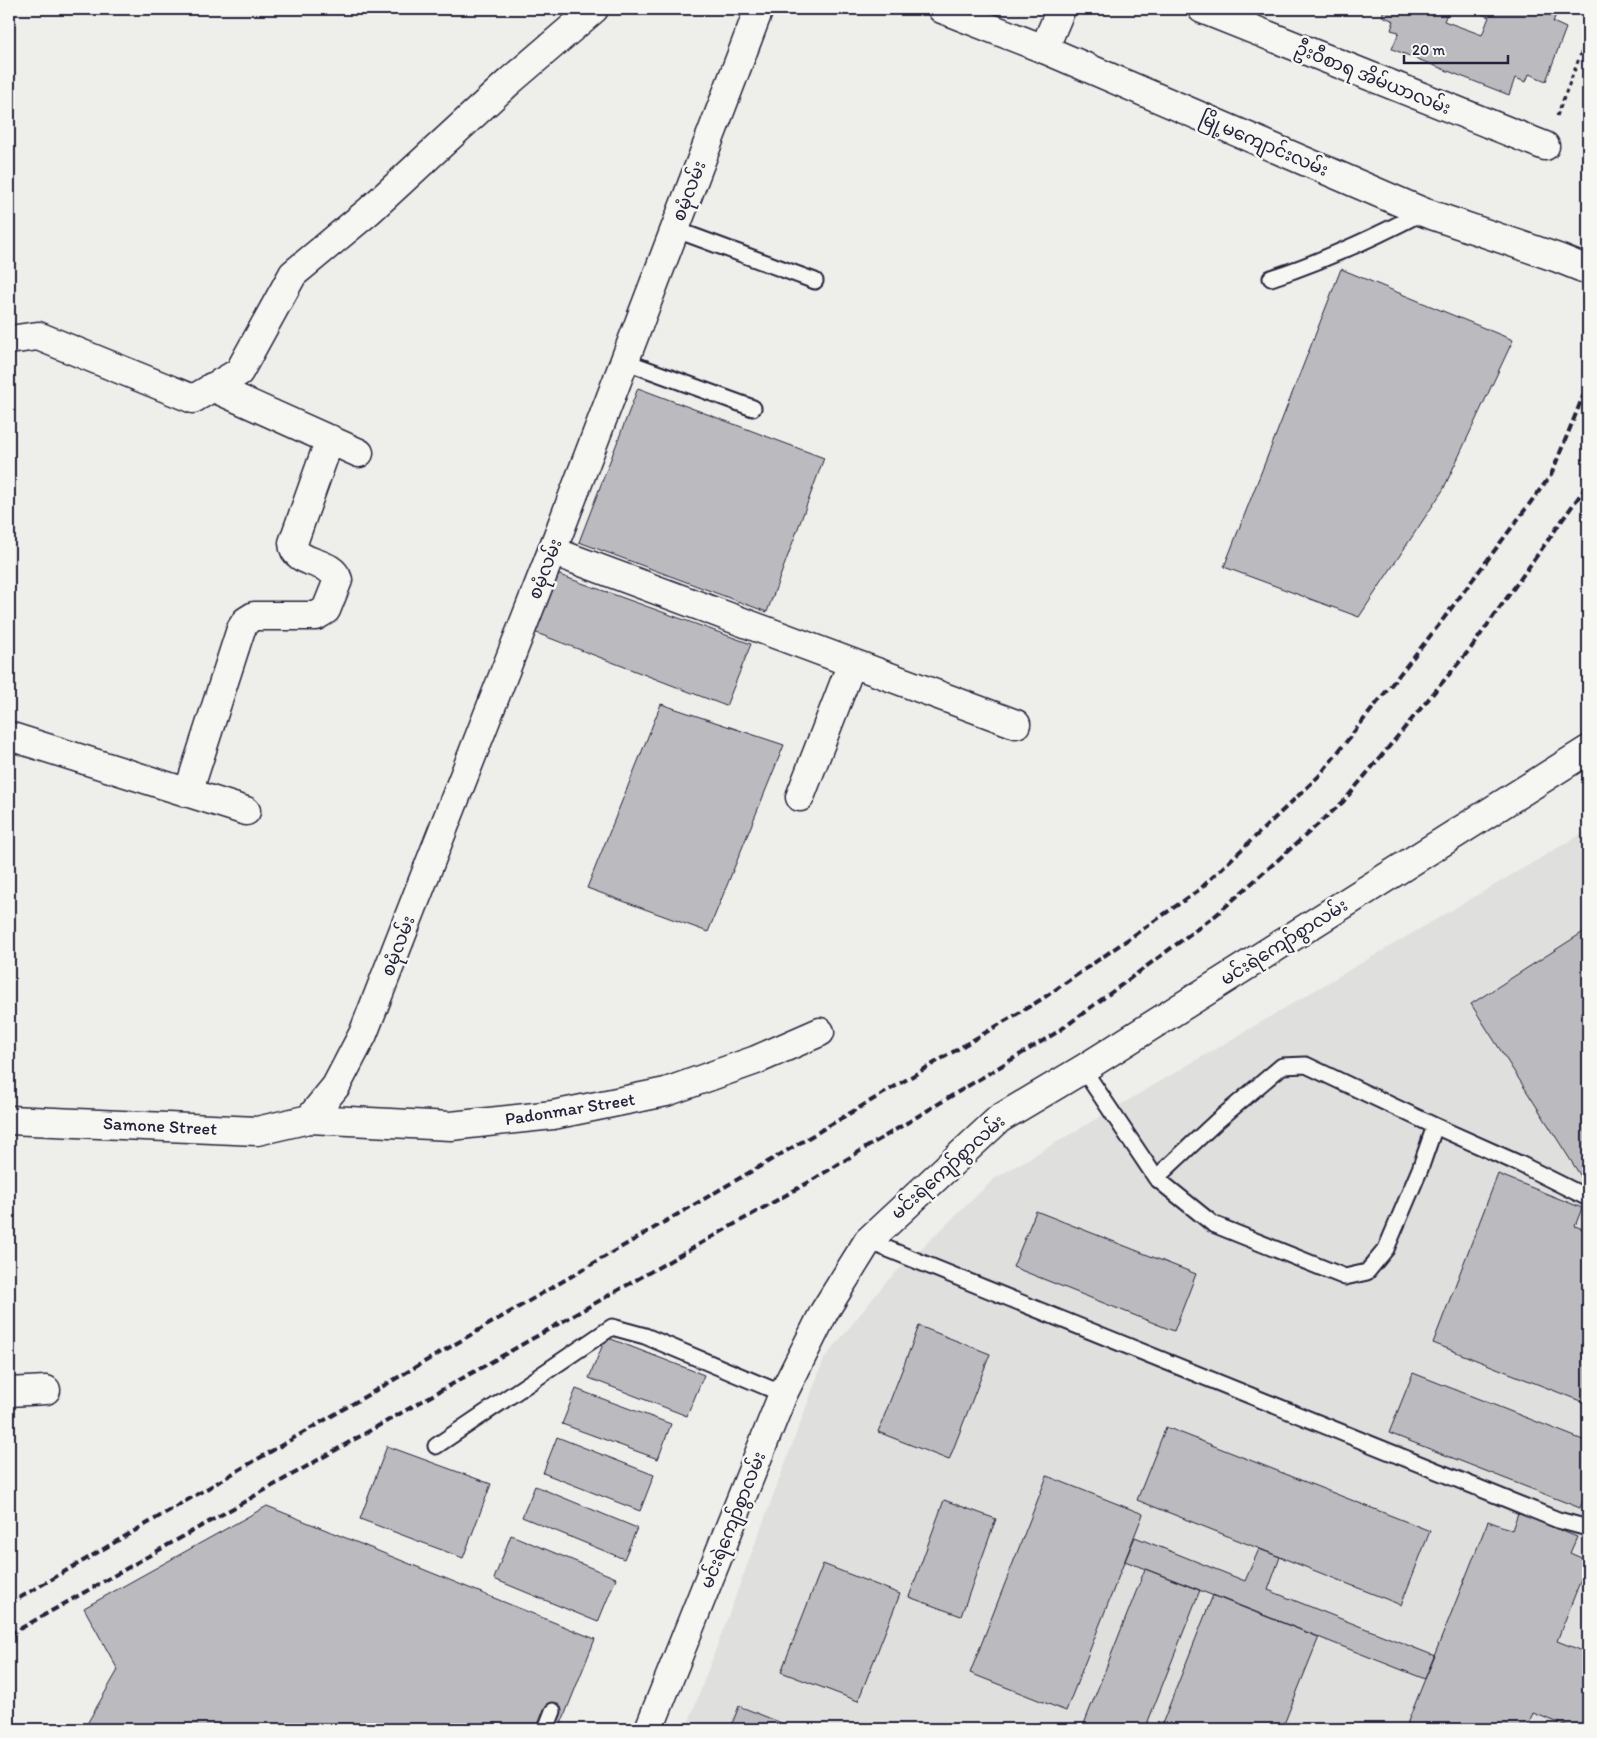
<svg xmlns="http://www.w3.org/2000/svg" width="1597" height="1738" font-family="Itim,'Noto Sans Myanmar',sans-serif">
  <style>
    .built { fill: #dfdfde }
    .building { fill: #bbbbbf; stroke: #22223b }
    .lines { fill: none; stroke-linecap: round; stroke-linejoin: round }
    .service-casing { stroke: #22223b; stroke-width: 19 }
    .minor-casing { stroke: #22223b; stroke-width: 31 }
    .secondary-casing { stroke: #22223b; stroke-width: 31 }
    .path { stroke: #22223b; stroke-width: 3; stroke-dasharray: 4 4; stroke-linecap: butt }
    .service { stroke: #f6f6f2; stroke-width: 15 }
    .minor { stroke: #f6f6f2; stroke-width: 28 }
    .secondary { stroke: #f6f6f2; stroke-width: 28 }
    .rail { stroke: #22223b; stroke-width: 4; stroke-dasharray: 8 4; stroke-linecap: butt }
    .labels { text-anchor: middle; dominant-baseline: central; stroke-width: 5; stroke-linejoin: round; paint-order: stroke }
    .street-label { font-size: 18px; fill: #22223b; stroke: #f6f6f2 }
  </style>
  <rect width="100%" height="100%" fill="#eeeeeb"/>
  <filter id="ink" filterUnits="userSpaceOnUse"><feTurbulence type="fractalNoise" baseFrequency=".02" numOctaves="2"/><feDisplacementMap in="SourceGraphic" scale="10" xChannelSelector="R" yChannelSelector="G"/><feConvolveMatrix kernelMatrix="1 2 1 2 8 2 1 2 1" color-interpolation-filters="sRGB"/></filter>
  <g filter="url(#ink)">
    <!-- built -->
    <path class="built" d="M1588,830v899h-902l138,-370 63,-78 107,-102z"/>
    <!-- building -->
    <path class="building" d="M1384,9h65l-5,12 38,14 7,-18 -21,-8h90l-5,13 13,6 -20,53 -17,-7 -3,8 -11,-4 -6,17 -117,-46 7,-17 -8,-2 3,-9 -12,-5z
      M1341,269l172,71 -70,150 -84,127 -135,-50z
      M638,388l186,70 -57,154 -188,-70z
      M554,573l197,71 -25,62 -192,-74z
      M661,704l123,41 -76,187 -121,-44z
      M1588,929v245l-6,4 -111,-174z
      M1498,1174l84,34 -7,18 13,5v173l-155,-61z
      M1036,1211l160,63 -22,57 -161,-64z
      M919,1326l71,28 -41,106 -71,-28z
      M606,1337l98,38 -17,41 -98,-38z
      M1413,1373l175,69v45l-8,21 -191,-75z
      M576,1389l95,35 -13,35 -96,-35z
      M1166,1427l264,104 -29,74 -264,-105z
      M557,1437l97,38 -14,36 -97,-38z
      M387,1446l104,38 -28,74 -103,-39z
      M1047,1476l96,38 -77,197 -96,-38z
      M535,1486l102,42 -13,31 -102,-42z
      M944,1500l52,19 -35,97 -52,-19z
      M267,1506l328,133 -36,90h-475l34,-59 -34,-62z
      M1518,1513l59,24 -7,16 18,8 -31,80 31,12v56l-8,20h-5l-42,-16 -6,16h-122l83,-208 24,9z
      M511,1535l105,43 -18,44 -104,-43z
      M1135,1537l110,44 14,-32 21,8 -12,33 167,66 -10,23 -300,-118z
      M823,1564l77,30 -42,107 -77,-29z
      M1145,1569l55,21 -55,139h-63z
      M1213,1595l106,42 -37,92h-122z
      M739,1706l55,22v1h-64z"/>
    <g class="lines">
      <defs>
        <path id="service" d="M674,229l141,52
          M1271,278c53,-17 102,-40 152,-66
          M624,361l129,47
          M1083,1069l73,109 57,46 132,53 22,-5 19,-23 34,-80 15,-43
          M1156,1178l61,-57 65,-55 24,-1 129,61 85,38 68,34
          M868,1241l690,279 30,8
          M436,1446l176,-119 33,9 138,58
          M546,1729l7,-18"/>
        <path id="minor" d="M1202,9l343,137
          M1044,49l17,-40
          M9,340l29,-4 155,63 46,-27 54,-98 76,-63 141,-130 84,-72
          M212,387l147,66
          M552,551l464,173
          M9,736l237,75
          M188,793l53,-164 5,-8 8,-5h62l10,-6 12,-30c-6,-21 -44,-14 -45,-37l37,-104
          M800,797l52,-134
          M309,1119l27,-33 27,-52 189,-483 207,-542
          M9,1120l248,11 52,-12 142,7 102,-11 113,-23 90,-32 64,-28
          M9,1392l37,-2"/>
        <path id="secondary" d="M942,9l102,40 379,163 135,46 30,12
          M649,1729l134,-335 41,-82 44,-71 131,-122 84,-50 505,-319"/>
      </defs>
      <!-- service casing -->
      <use href="#service" class="service-casing"/>
      <!-- minor casing -->
      <use href="#minor" class="minor-casing"/>
      <!-- secondary casing -->
      <use href="#secondary" class="secondary-casing"/>
      <!-- path -->
      <path class="path" d="M1557,116l31,-81"/>
      <!-- service -->
      <use href="#service" class="service"/>
      <!-- minor -->
      <use href="#minor" class="minor"/>
      <!-- secondary -->
      <use href="#secondary" class="secondary"/>
      <!-- rail -->
      <path class="rail" d="M9,1604l779,-454 254,-151 157,-109 120,-114 119,-150 113,-151 37,-91
        M9,1635l800,-453 250,-151 157,-116 127,-113 128,-154 112,-157 5,-13"/>
    </g>
  </g>
  <g class="labels">
    <!-- street labels -->
    <g class="street-label">
      <text transform="translate(1373 78) rotate(22)">ဦးဝီစာရ အိမ်ယာလမ်း</text>
      <text transform="translate(1264 144) rotate(23)">မြို့မကျောင်းလမ်း</text>
      <text transform="translate(689 191) rotate(-69)">စမုံလမ်း</text>
      <text transform="translate(545 569) rotate(-69)">စမုံလမ်း</text>
      <text transform="translate(1284 942) rotate(-32)">မင်းရဲကျော်စွာလမ်း</text>
      <text transform="translate(398 946) rotate(-69)">စမုံလမ်း</text>
      <text transform="translate(570 1109) rotate(-9)">Padonmar Street</text>
      <text transform="translate(160 1126) rotate(3)">Samone Street</text>
      <text transform="translate(948 1167) rotate(-42)">မင်းရဲကျော်စွာလမ်း</text>
      <text transform="translate(733 1520) rotate(-68)">မင်းရဲကျော်စွာလမ်း</text>
    </g>
  </g>
  <!-- margin -->
  <rect width="1597" height="1738" fill="none" stroke="#f6f6f2" stroke-width="30"/>
  <rect x="15" y="15" width="1567" height="1708" fill="none" stroke="#22223b" stroke-width="2" filter="url(#ink)"/>
  <!-- scale -->
  <path d="M1404 55v8h104v-8" fill="none" stroke="#22223b" stroke-width="2.5"/>
  <text x="1412" y="55" font-size="15" fill="#22223b" stroke="#f6f6f2" stroke-width="4" paint-order="stroke">20 m</text>
</svg>
